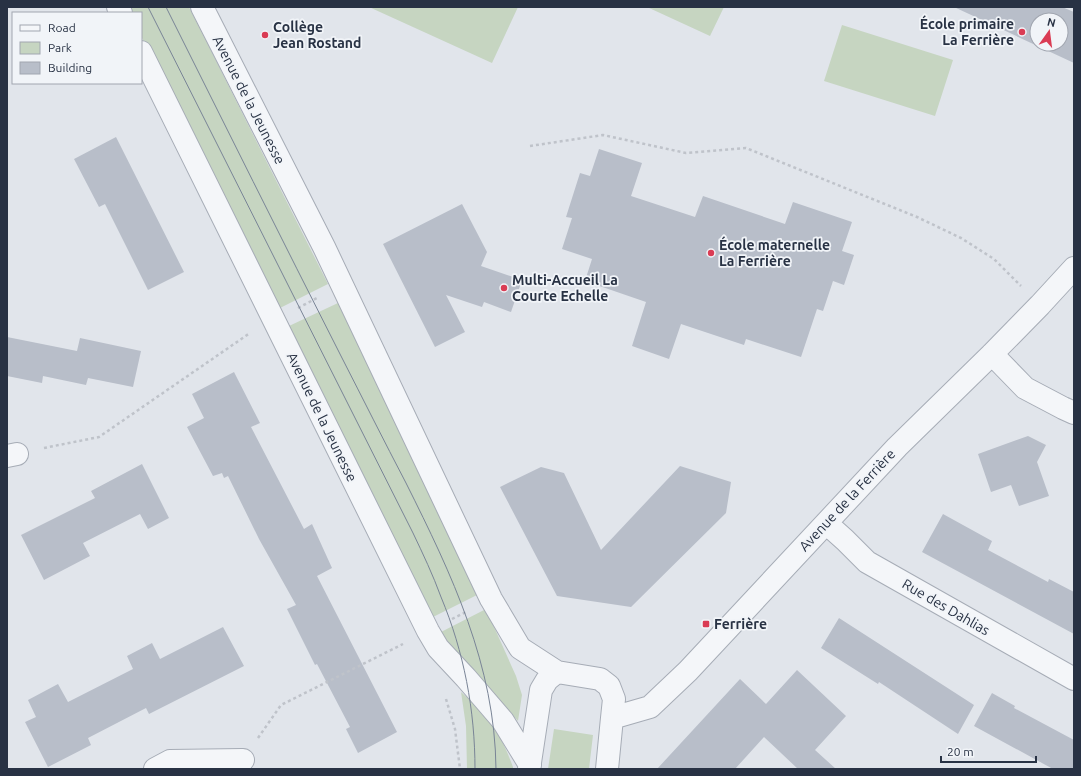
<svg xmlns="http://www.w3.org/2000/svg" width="1081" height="776" font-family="Ubuntu,sans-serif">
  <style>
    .green { fill: #c6d5c1 }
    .building { fill: #b8bec9; fill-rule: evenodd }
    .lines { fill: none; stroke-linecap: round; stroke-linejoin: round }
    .minor-casing { stroke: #a6acb6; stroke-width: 24 }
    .path { stroke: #bfc3ca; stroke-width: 2.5; stroke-dasharray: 3 3; stroke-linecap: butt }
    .minor { stroke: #f4f6f9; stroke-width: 22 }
    .tram { stroke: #798496; stroke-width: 1 }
    .poi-dot { fill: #da3c54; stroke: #f1f4f8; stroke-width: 1.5 }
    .labels { text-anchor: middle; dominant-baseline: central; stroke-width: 3.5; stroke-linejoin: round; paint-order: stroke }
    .poi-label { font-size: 14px; font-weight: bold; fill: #283244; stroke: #f1f4f8; text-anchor: start }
    .street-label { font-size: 14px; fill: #283244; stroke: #f1f4f8 }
  </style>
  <rect width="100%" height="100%" fill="#e1e5eb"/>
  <!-- green -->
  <path class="green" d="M126,7h63l139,277 -50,25 -137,-273v-23h-12z
    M369,7h149l-26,56z
    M647,7h77l-14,29z
    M842,25l111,35 -18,56 -111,-35z
    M338,303l143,290 -48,24 -144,-291z
    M486,609l30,67 6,19 -4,26 -67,-74 -10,-15z
    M461,692c10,9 20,18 28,28 11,14 18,31 24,47v2h-46l-1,-43z
    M554,729l39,6 -4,34h-41z"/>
  <!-- building -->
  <path class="building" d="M954,7h108l12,5v51zM1037,20h24v24h-24z
    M116,137l68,135 -36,18 -43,-86 -6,3 -25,-48z
    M599,149l43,14 -11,33 64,21 8,-21 82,28 8,-22 59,20 -10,29 12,4 -10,30 -11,-4 -10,30 -6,-2 -16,48 -55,-18 -2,6 -63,-21 -12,35 -37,-13 14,-44 -61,-21 7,-22 -30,-10 10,-31 -6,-1 14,-44 10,3z
    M462,204l25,48 -6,14 41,14 -11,32 -27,-10 -2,5 -36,-12 19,37 -30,15 -52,-103z
    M7,337l70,14 3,-13 61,13 -8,36 -45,-9 -2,7 -43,-9 -1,7 -35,-7z
    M234,372l26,51 -9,4 53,102 8,-5 20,44 -15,8 80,156 -39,21 -12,-24 4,-2 -33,-63 -2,1 -28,-56 9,-4 -37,-66 -31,-63 -4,2 -2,-5 -9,3 -26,-49 17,-9 -12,-24z
    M1028,436l18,9 -9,17 12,34 -30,10 -8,-21 -20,7 -13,-38z
    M142,464l27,54 -21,11 -8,-15 -57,29 7,13 -46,24 -23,-45 74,-37 -4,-7z
    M680,466l51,16 -5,31 -95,94 -74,-11 -57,-109 41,-20 23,6 37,77z
    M943,514l49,27 -4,9 60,32 1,-3 25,13v42l-152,-82z
    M839,618l135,87 -16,29 -79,-52 -1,2 -57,-36z
    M223,627l21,39 -95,48 -3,-6 -58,30 3,7 -43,22 -23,-45 11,-5 -8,-17 30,-16 10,18 65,-33 -6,-13 25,-13 8,16z
    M797,670l49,46 -31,34 21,19h-38l-34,-32 -29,32h-78l83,-90 26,25z
    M992,693l23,13 -1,2 60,32v29h-21l-79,-43z"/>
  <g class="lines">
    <defs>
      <path id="minor" d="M118,7l3,6
        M202,7l122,240 167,352 29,49 37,24 43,7 9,7 5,13 -2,19 -5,51
        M141,52l287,579 10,17 28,30 37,43 27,44
        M992,354l33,34 38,20 11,5
        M7,456l10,-2
        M826,523l19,17 22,22 207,117
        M612,718l38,-11 38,-36 209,-224 95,-93 48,-49 34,-37
        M155,769l15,-8 73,-1
        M529,769l12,-79 6,-10 10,-8"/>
    </defs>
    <!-- minor casing -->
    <use href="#minor" class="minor-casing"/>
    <!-- path -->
    <path class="path" d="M530,146l73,-11 83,18 60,-5 171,69 44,21 33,21 27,27
      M298,308l19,-10
      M44,448l55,-11 151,-104
      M452,619l14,-7
      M446,699l9,30 5,40
      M258,738l23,-33 122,-61"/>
    <!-- minor -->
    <use href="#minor" class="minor"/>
    <!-- tram -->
    <path class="tram" d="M148,7l265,526c10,21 20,42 28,64 23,55 34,113 34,172
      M166,7c58,116 116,233 175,349 22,43 43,85 65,127 46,92 89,182 90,286"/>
  </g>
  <!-- markers -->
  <g class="poi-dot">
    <circle cx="1022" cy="32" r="4"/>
    <circle cx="265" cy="35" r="4"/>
    <circle cx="711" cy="253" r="4"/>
    <circle cx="504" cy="288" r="4"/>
    <rect x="702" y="620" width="8" height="8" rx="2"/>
  </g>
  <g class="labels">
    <!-- poi labels -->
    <g class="poi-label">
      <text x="1014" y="24" text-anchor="end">École primaire<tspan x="1014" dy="16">La Ferrière</tspan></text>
      <text x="273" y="27">Collège<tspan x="273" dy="16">Jean Rostand</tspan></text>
      <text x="719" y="245">École maternelle<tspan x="719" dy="16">La Ferrière</tspan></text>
      <text x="512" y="280">Multi-Accueil La<tspan x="512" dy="16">Courte Echelle</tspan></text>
      <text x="714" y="624">Ferrière</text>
    </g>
    <!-- street labels -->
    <g class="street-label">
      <text transform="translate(249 100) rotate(63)">Avenue de la Jeunesse</text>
      <text transform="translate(322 417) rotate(64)">Avenue de la Jeunesse</text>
      <text transform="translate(847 500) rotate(-47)">Avenue de la Ferrière</text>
      <text transform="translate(946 607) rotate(30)">Rue des Dahlias</text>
    </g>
  </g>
  <!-- border -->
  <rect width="1081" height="776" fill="none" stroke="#283244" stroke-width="16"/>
  <!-- legend -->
  <rect x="12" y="12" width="130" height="72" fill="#f1f4f8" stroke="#a1a6b0"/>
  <rect x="20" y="25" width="20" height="6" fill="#f4f6f9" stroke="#a1a6b0"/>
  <text x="48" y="32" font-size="12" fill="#283244">Road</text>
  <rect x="20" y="42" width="20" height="12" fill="#c6d5c1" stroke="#a1a6b0"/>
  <text x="48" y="52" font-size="12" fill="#283244">Park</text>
  <rect x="20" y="62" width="20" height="12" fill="#b8bec9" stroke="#a1a6b0"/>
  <text x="48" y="72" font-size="12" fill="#283244">Building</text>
  <!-- north arrow -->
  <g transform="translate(1049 32) rotate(14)"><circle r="19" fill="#f1f4f8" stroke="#a1a6b0"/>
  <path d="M0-3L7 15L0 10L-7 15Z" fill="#da3c54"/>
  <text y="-6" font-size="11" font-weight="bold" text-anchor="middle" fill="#283244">N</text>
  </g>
  <!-- scale -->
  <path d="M941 756v6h95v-6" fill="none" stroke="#283244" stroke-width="2"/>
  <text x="947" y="756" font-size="12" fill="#283244" stroke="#f1f4f8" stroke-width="3" paint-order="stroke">20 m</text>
</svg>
